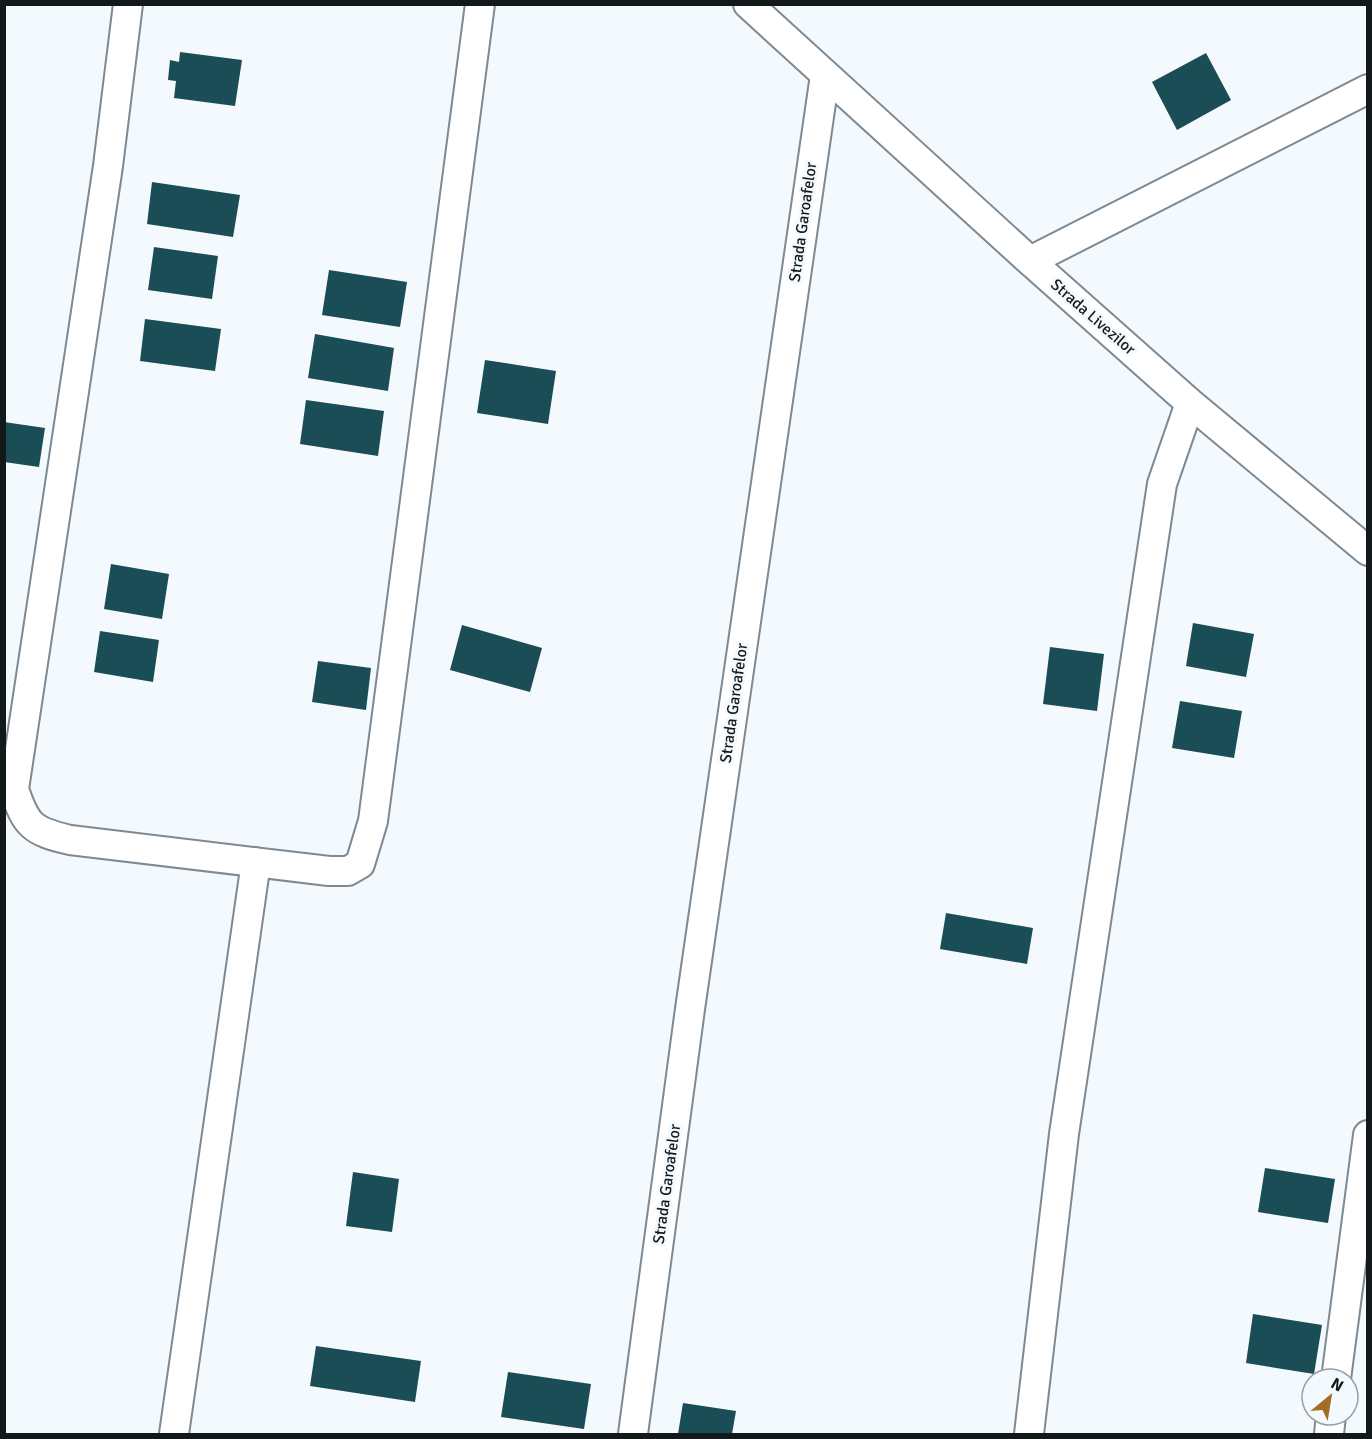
<svg xmlns="http://www.w3.org/2000/svg" width="1372" height="1439" font-family="Signika,sans-serif">
  <style>
    .building { fill: #1a4d55 }
    .lines { fill: none; stroke-linecap: round; stroke-linejoin: round }
    .street-casing { stroke: #7d8993; stroke-width: 32 }
    .street { stroke: #fff; stroke-width: 28 }
    .labels { text-anchor: middle; dominant-baseline: central; stroke-width: 6; stroke-linejoin: round; paint-order: stroke }
    .street-label { font-size: 16px; fill: #13181b; stroke: #f4f9fd }
  </style>
  <rect width="100%" height="100%" fill="#f4f9fd"/>
  <!-- building -->
  <path class="building" d="M180,52l62,8 -7,46 -61,-8 2,-17 -8,-1 2,-20 9,2z
    M1206,53l25,47 -54,30 -25,-48z
    M152,182l88,13 -7,42 -86,-13z
    M154,247l64,9 -6,43 -64,-9z
    M329,270l78,12 -7,45 -78,-12z
    M145,319l76,10 -6,42 -75,-10z
    M315,334l79,14 -6,43 -80,-13z
    M485,360l71,11 -8,53 -71,-11z
    M306,400l78,11 -6,45 -78,-12z
    M4,422l41,6 -6,39 -35,-5z
    M111,564l58,10 -7,45 -58,-10z
    M1193,623l61,11 -8,43 -60,-11z
    M462,625l80,23 -12,44 -80,-22z
    M100,631l59,9 -6,42 -59,-10z
    M1050,647l54,7 -7,57 -54,-7z
    M318,661l53,7 -5,42 -54,-8z
    M1180,701l62,10 -8,47 -62,-10z
    M946,913l87,15 -6,36 -87,-15z
    M1265,1168l70,11 -7,44 -70,-11z
    M353,1172l46,7 -7,53 -46,-6z
    M1253,1314l69,11 -8,49 -68,-11z
    M316,1346l105,15 -6,41 -105,-16z
    M508,1372l83,12 -7,45 -83,-12z
    M683,1403l53,8 -4,23h-54z"/>
  <g class="lines">
    <defs>
      <path id="street" d="M128,4l-20,162 -94,623c12,37 18,42 56,51l259,31h19l12,-7 13,-43 107,-817
        M748,4l282,257 160,142 178,148
        M1030,261l338,-172
        M1336,1379l32,-244
        M174,1434l82,-572
        M633,1434l57,-425 135,-934
        M1029,1434l35,-300 98,-650 28,-81
        M1329,1434l2,-19"/>
    </defs>
    <!-- street casing -->
    <use href="#street" class="street-casing"/>
    <!-- street -->
    <use href="#street" class="street"/>
  </g>
  <g class="labels">
    <!-- street labels -->
    <g class="street-label">
      <text transform="translate(803 222) rotate(-82)">Strada Garoafelor</text>
      <text transform="translate(1093 317) rotate(41)">Strada Livezilor</text>
      <text transform="translate(734 703) rotate(-82)">Strada Garoafelor</text>
      <text transform="translate(667 1184) rotate(-82)">Strada Garoafelor</text>
    </g>
  </g>
  <!-- border -->
  <rect width="1372" height="1439" fill="none" stroke="#13181b" stroke-width="12"/>
  <!-- north arrow -->
  <g transform="translate(1330 1397) rotate(30)"><circle r="28" fill="#f4f9fd" stroke="#9a9fa3" stroke-width="1.5"/>
  <path d="M0-4.5L10 22L0 15L-10 22Z" fill="#a36d27"/>
  <text y="-9" font-size="16" font-weight="bold" text-anchor="middle" fill="#13181b">N</text>
  </g>
</svg>
